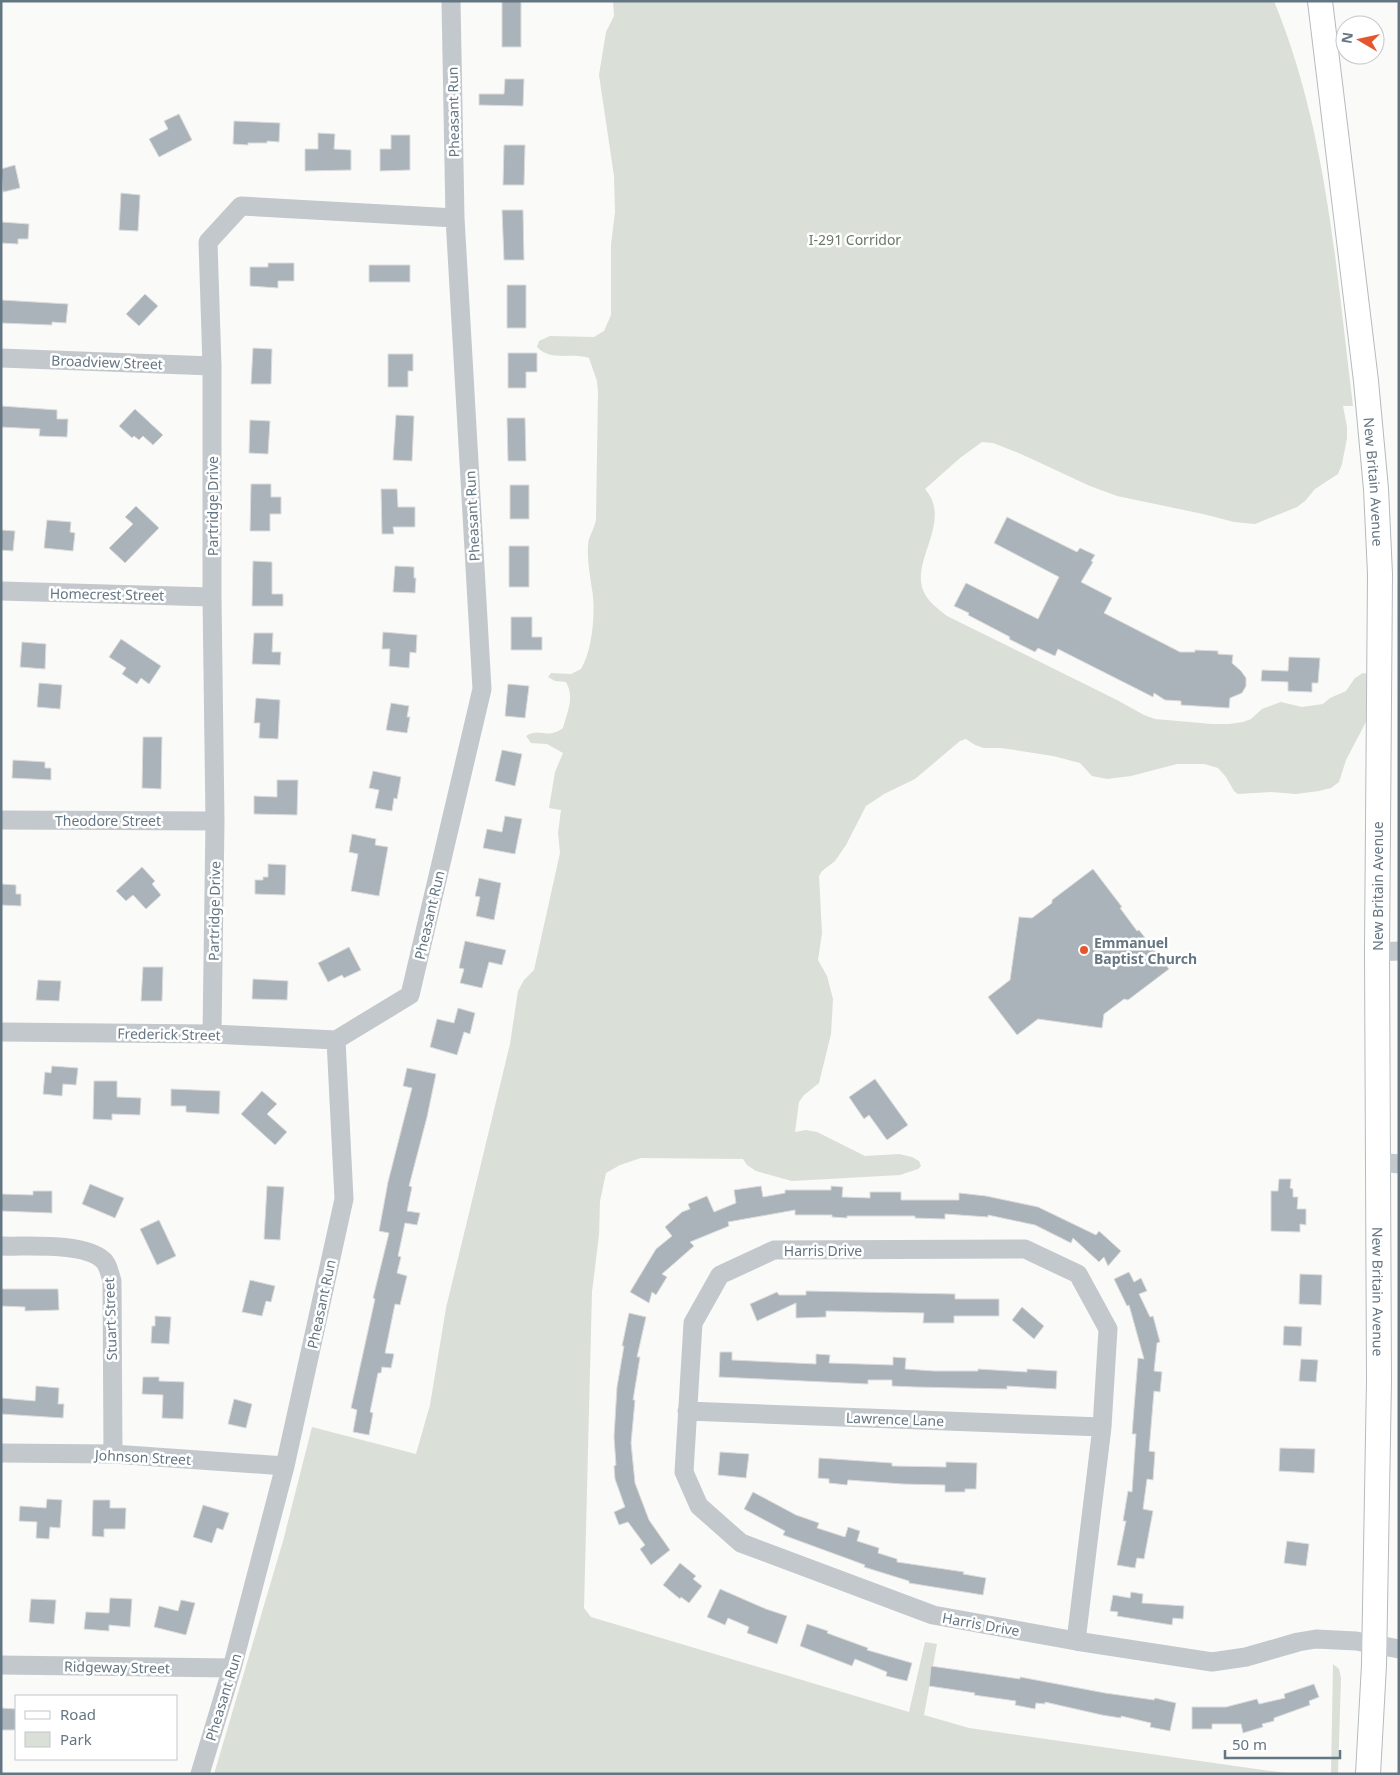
<svg xmlns="http://www.w3.org/2000/svg" width="1400" height="1775" font-family="'Noto Sans',sans-serif">
  <style>
    .green { fill: #dadfd7 }
    .building { fill: #aab3b9; stroke: #dcdcda }
    .lines { fill: none; stroke-linecap: round; stroke-linejoin: round }
    .major-casing { stroke: #b5babe; stroke-width: 26 }
    .minor { stroke: #c3c8cc; stroke-width: 19 }
    .major { stroke: #fff; stroke-width: 24 }
    .poi-dot { fill: #e4572e; stroke: #fff; stroke-width: 2 }
    .labels { text-anchor: middle; dominant-baseline: central; stroke-width: 5; stroke-linejoin: round; paint-order: stroke }
    .street-label { font-size: 14px; fill: #657683; stroke: #fff }
    .park-label { font-size: 14px; fill: #687a64; stroke: #fff }
    .poi-label { font-size: 14px; font-weight: bold; fill: #657683; stroke: #fff; text-anchor: start }
  </style>
  <rect width="100%" height="100%" fill="#fafaf8"/>
  <!-- green -->
  <path class="green" d="M613,1h661c53,129 62,268 79,405h-10l4,21v11l-5,26 -4,10 -23,15 -10,12 -8,6 -42,17 -21,-2 -31,-8 -86,-18 -27,-10 -69,-32 -28,-11 -11,-1 -22,16 -35,31c28,32 -14,70 -2,101 4,11 15,19 24,26l170,84 27,15 11,4 57,5h17l14,-2 8,-3 11,-10 19,-7 21,5 21,-3 7,-6 16,-7 9,-13 8,-5 6,1 -1,44 -22,42 -7,22 -8,6 -12,3 -23,3 -25,-2 -33,2 -4,-3 -8,-14 -8,-9 -14,-4h-27l-46,12 -24,3 -15,-3 -12,-13 -27,-7 -52,-8h-17l-9,-3 -9,-6 -6,2 -45,38 -31,15 -18,12 -20,39 -11,16 -13,10 -3,5 3,57 -4,27 9,16 6,23 -2,35 -12,49 -15,12 -5,7 -4,30 11,-2 11,2 48,24 34,-2 13,3 7,4 2,5 -3,3 -18,6 -108,6 -36,-10 -9,-6 -4,-6 -102,-1 -21,7 -14,8 -6,28 -1,34 -7,57 -8,316 7,9 318,95 16,-70 12,2 -13,71 45,13 323,46h-1078l69,-233 29,-114 104,27 14,-49 16,-97 64,-264 8,-53 6,-11 10,-10 26,-117 -2,-20 3,-23 -12,-2 6,-36 8,-19 -16,-9 -16,-1 -5,-7c14,-9 21,4 37,-8 4,-16 12,-30 3,-46l-11,-1 -7,-4 3,-4 20,1 10,-5c11,-18 14,-52 12,-73 -2,-16 -6,-33 -5,-50 0,-9 6,-16 8,-26l2,-128 -1,-11 -8,-23c-18,-6 -38,4 -52,-11l2,-6 11,-5 44,1 10,-6 7,-16v-70l4,-33 -1,-36 -15,-101 7,-43 8,-16z
    M1333,1664l6,5 2,9 -3,96h-7z"/>
  <!-- building -->
  <path class="building" d="M502,1h19v46h-19z
    M505,79h19l-1,27 -44,-1v-11h25z
    M179,114l13,26 -33,17 -10,-18 19,-10 -4,-8z
    M234,121l46,2 -1,19 -12,-1v2h-19v2l-15,-1z
    M318,133l17,1 -1,15 17,1v20l-46,1v-22h13z
    M391,135h19v35l-30,1v-22h11z
    M504,145h21l-1,40h-21z
    M15,165l5,23 -17,4 -2,-23z
    M121,193l19,2 -2,36 -19,-1z
    M502,210h21l1,50h-20z
    M1,222l28,2 -1,15h-10v5l-17,-1z
    M268,263h26v18h-16v7l-28,-2v-19h18z
    M369,265h41v17h-41z
    M507,285h19v43h-19z
    M145,294l13,12 -19,20 -13,-12z
    M1,300l67,4 -2,19 -14,-1v3l-51,-2z
    M253,348l19,1 -1,35h-20z
    M508,353h29v19h-11v16h-18z
    M388,354h25v17h-5v16h-20z
    M1,406l56,4v9h11l-1,18 -28,-1 1,-7 -39,-2z
    M135,409l28,26 -10,10 -10,-9 -4,4 -5,-4 -2,2 -13,-12z
    M396,415l18,1 -2,45 -19,-1z
    M507,418h18l1,43h-18z
    M250,420l20,1 -2,33 -19,-1z
    M251,484h20v13h10v17h-11v17h-20z
    M510,485h19v34h-19z
    M381,489h16l1,18h17v20h-22l1,7h-12z
    M136,506l23,22 -34,35 -16,-15 24,-24 -8,-7z
    M1007,517l70,35 3,-4 15,7 -4,6 2,1 -12,20 31,16 -8,15 76,39h15v-2l23,1v3l15,1 -1,8 9,8 5,7v8l-4,7 -12,5 -1,10 -48,-3v-4l-16,-1 -11,-7 -1,4 -95,-48 -3,7 -17,-8 -3,4 -26,-13 1,-2 -42,-22 1,-2 -15,-7 12,-23 72,36 21,-42 -65,-34z
    M47,520l24,2 -1,10 5,1 -2,18 -29,-3z
    M1,530l14,1 -2,20 -12,-1z
    M509,546h20v41h-20z
    M253,561l19,1v32h11v12h-31z
    M395,566l19,1v11h2l-1,15 -22,-1z
    M511,617h21v20h10v13h-31z
    M383,632l34,3 -1,18 -6,-1 -1,16 -20,-2 1,-17h-8z
    M254,633h19l-1,19h9l-1,13 -28,-1z
    M121,639l40,27 -12,18 -8,-6 -4,6 -15,-10 4,-6 -17,-11z
    M22,642l24,2 -1,25 -25,-2z
    M1289,657l31,1 -2,25h-6v9l-24,-1v-9l-27,-1 1,-11 26,1z
    M39,683l23,2 -2,24 -23,-2z
    M508,684l21,2 -4,32 -20,-2z
    M256,698l24,2 -2,39 -19,-1 1,-15h-6z
    M391,703l18,3 -2,11h3l-3,16 -21,-3z
    M143,737h19l-1,52 -19,-1z
    M502,750l20,4 -7,32 -20,-5z
    M13,760l32,2v6h6v12l-39,-2z
    M373,771l28,6 -4,22 -3,-1 -2,13 -17,-3 4,-18 -10,-2z
    M277,780h21l-1,35 -43,-1v-18l23,1z
    M505,816l17,3 -7,35 -32,-6 4,-19 15,3z
    M352,834l24,5 -1,6 13,2 -9,49 -28,-5 7,-37 -9,-2z
    M268,864l18,1 -1,30 -30,-1v-14h8v-3h5z
    M142,867l13,14 -3,3 9,11 -15,14 -13,-14 -7,6 -10,-10z
    M1093,869l29,38 -2,1 17,23 2,-1 30,39 -41,31 -4,-1 -20,15 -2,14 -64,-9 -21,16 -29,-38 22,-17 9,-63 13,1 20,-15v-3z
    M479,878l22,5 -7,37 -18,-4 4,-19 -5,-1z
    M1,884l15,1v9h5v12l-20,-1z
    M465,941l41,9 -4,15 -13,-3 -7,26 -22,-5 4,-14 -5,-1z
    M349,947l12,23 -17,8 -2,-3 -14,7 -10,-19z
    M143,967h20l-1,34h-21z
    M253,979l35,2 -1,19 -35,-1z
    M38,980l23,1 -2,20 -23,-1z
    M458,1008l17,5 -5,21 -6,-2 -7,23 -27,-8 7,-28 17,4z
    M52,1066l26,2 -2,17 -13,-1 -1,12 -19,-2 2,-22 6,1z
    M407,1068l29,6 -9,43 -18,69 3,1 -5,24 13,2 -3,12 -12,-2 -7,33 3,1 -4,16 10,3 -7,29 -5,-1 -10,49 9,1 -3,14 -9,-1 -1,6h-3l-8,39 3,1 -4,22 -16,-3 4,-22 -6,-2 24,-109 -2,-1 16,-65 -10,-2 9,-49 24,-94 -9,-2z
    M875,1079l33,46 -21,15 -18,-25 -5,4 -15,-22z
    M94,1081h23v16l24,1 -1,17 -28,-1v6l-19,-1z
    M171,1089l49,2 -1,23 -33,-2v-6h-15z
    M262,1091l15,13 -10,10 20,18 -12,13 -34,-31z
    M1279,1179h12l-1,9 3,1v8h5l-1,12h9v16l-6,-1v8l-29,-1v-40h7z
    M90,1184l34,14 -9,20 -33,-14z
    M267,1186l17,1 -4,53 -16,-1z
    M761,1186l2,11 22,-4v-3h46v-4l12,1 -1,10 28,1v-6h31v8h58v-7l27,3 52,11 58,28 3,-4 22,20 -13,15 -4,-9 -5,5 -26,-24 -2,5 -36,-18 -47,-10v2l-43,-3v5l-30,-1v-2h-68v2l-15,-1v-2h-37v-5l-67,12 1,4 -39,16 4,4 -32,28 5,3 -11,18 -4,-3 -3,11 -19,-11 26,-43 16,-13 -7,-9 17,-15 8,-3 -2,-5 19,-8 7,16 22,-9 -2,-13z
    M33,1191h19v22l-51,-2v-17l32,1z
    M159,1220l17,36 -19,9 -17,-36z
    M1129,1272l5,10 7,-4 6,13 -8,3 11,23 3,-1 7,26 -3,1 -3,28 8,1 -2,20 -6,-1 -5,60 6,1 -2,28 -6,-1 -4,30 10,2 -9,48 -7,-1 -2,10 -18,-3 9,-44h-3l5,-30 4,1 4,-58h-4l6,-76 6,1 -15,-54 -2,1 -13,-27z
    M1300,1274l22,1 -1,30 -22,-1z
    M250,1280l25,6 -4,16 -5,-1 -4,15 -20,-4z
    M1,1289h57l1,21 -34,1v-4l-24,-1z
    M806,1291l149,3v5h44v17h-45v7h-31l1,-10 -98,-2v6l-30,1v-15l-39,18 -7,-17 27,-12 2,3h27z
    M1022,1307l22,19 -10,13 -22,-19z
    M629,1313l17,4 -9,40h3l-7,43h2l-4,43 4,40 14,37 21,30 -19,15 -11,-16 5,-4 -17,-23 -9,3 -5,-13 11,-5 -10,-28 -1,-13 2,-1 -2,-28 3,-50 7,-41h-2z
    M155,1316l16,1 -2,27 -18,-1 1,-17h3z
    M1284,1326l18,1 -1,19 -18,-1z
    M720,1352h12v8l84,4v-10l14,1 -1,8 64,2v-8l13,1 -1,11 29,2h44v-2l49,3v-3l30,2 -1,18 -49,-3v3l-91,-2 -24,-1v-6h-24v4l-149,-7z
    M1301,1359l17,1 -2,22 -17,-1z
    M143,1377h16v4l25,1 -1,37 -21,-1 1,-23 -21,-1z
    M36,1386l23,2 -1,16h6l-1,14 -62,-4v-16l34,3z
    M234,1399l18,5 -6,24 -18,-4z
    M1280,1448l35,1 -1,24 -35,-2z
    M720,1452l29,2 -3,24 -28,-3z
    M819,1458l73,5v3l54,1v-5l31,1 -1,26h-11v3h-20v-7l-42,-1 -55,-4 -1,5 -18,-2v-4l-11,-1z
    M753,1492l43,23 23,8 -2,5 28,9 3,-10 12,4 -3,10 22,7 -1,5 19,6v3l67,10 -1,2 23,4 -3,17 -74,-12v-2l-45,-14 1,-2 -82,-30 2,-4 -41,-22z
    M47,1499l15,1 -2,28 -10,-1 -1,12 -13,-1 1,-16 -18,-1 1,-15 26,2z
    M93,1500h17v8h16l-1,21h-21v8l-12,-1z
    M203,1505l26,8 -6,17 -6,-2 -5,15 -19,-6z
    M1287,1541l22,3 -3,22 -22,-3z
    M680,1563l16,13 -3,3 9,7 -13,17 -8,-6 -1,2 -17,-14z
    M720,1589l46,20 21,7 -10,28 -30,-11 2,-6 -21,-9 -3,7 -18,-8z
    M1131,1592l12,2 -1,9 42,3 -1,13 -10,-1 -1,7 -55,-9 1,-4 -8,-1 3,-16 17,3z
    M110,1598l22,1 -2,28 -21,-2v6l-25,-2 2,-17 23,1z
    M31,1599l25,1 -2,24 -25,-2z
    M181,1600l14,3 -9,32 -32,-8 5,-21 19,5z
    M807,1624l21,7 -1,2 41,15 -1,2 45,13 -5,18 -21,-5 1,-4 -32,-13 -3,7 -52,-20z
    M931,1666l89,13v-2l85,16 49,7 1,-2 21,5 -6,28 -20,-4 1,-4 -30,-7v2l-19,-3 -57,-13v2l-9,-1 -1,6 -20,-4 1,-4 -42,-6 1,-2 -46,-7z
    M1314,1684l5,13 -10,4 1,4 -36,13v3l-12,3 1,3 -20,6 -2,-9h-29v5h-20v-22h34l31,-8 2,5 26,-6 -1,-4z
    M1,1708l15,1v21h-15z"/>
  <g class="lines">
    <defs>
      <g id="major">
        <path id="s1" d="M1320,1l46,380 10,108 4,85 -3,378 2,428 -5,285 -6,109"/>
      </g>
    </defs>
    <!-- major casing -->
    <use href="#major" class="major-casing"/>
    <!-- minor -->
    <path class="minor" d="M1,358l211,8
      M1,591l211,6
      M1,820l214,1
      M1377,952l22,-1
      M1,1032l211,2 124,6
      M212,1034l3,-213 -3,-224v-231l-4,-124 33,-36 214,12
      M336,1040l74,-45 72,-306 -27,-471 -4,-217
      M1378,1162l21,2
      M1,1246c27,1 83,-4 102,14 5,4 7,15 9,21l1,173
      M687,1411l415,16
      M1,1453l112,1 172,12
      M1076,1641l26,-214 6,-98 -30,-55 -53,-25 -251,1 -54,25 -27,48 -9,149 15,34 42,37 192,72 143,26 136,21 34,-5 52,-15 18,-3 40,2 43,8
      M1,1665l231,3
      M200,1774l32,-106 53,-202 59,-267 -8,-159"/>
    <!-- major -->
    <use href="#major" class="major"/>
  </g>
  <!-- markers -->
  <circle class="poi-dot" cx="1084" cy="950" r="5"/>
  <g class="labels">
    <!-- street labels -->
    <g class="street-label">
      <text transform="translate(453 112) rotate(-91)">Pheasant Run</text>
      <text transform="translate(107 362) rotate(2)">Broadview Street</text>
      <text stroke="none"><textPath href="#s1" startOffset="484">New Britain Avenue</textPath></text>
      <text transform="translate(212 506) rotate(-90)">Partridge Drive</text>
      <text transform="translate(472 516) rotate(-93)">Pheasant Run</text>
      <text transform="translate(107 594) rotate(1)">Homecrest Street</text>
      <text x="108" y="820">Theodore Street</text>
      <text transform="translate(1377 886) rotate(-90)">New Britain Avenue</text>
      <text transform="translate(214 911) rotate(-89)">Partridge Drive</text>
      <text transform="translate(429 915) rotate(-77)">Pheasant Run</text>
      <text transform="translate(169 1034) rotate(1)">Frederick Street</text>
      <text x="823" y="1250">Harris Drive</text>
      <text stroke="none"><textPath href="#s1" startOffset="1294">New Britain Avenue</textPath></text>
      <text transform="translate(321 1304) rotate(-78)">Pheasant Run</text>
      <text transform="translate(110 1319) rotate(-92)">Stuart Street</text>
      <text transform="translate(895 1419) rotate(2)">Lawrence Lane</text>
      <text transform="translate(143 1457) rotate(3)">Johnson Street</text>
      <text transform="translate(981 1624) rotate(10)">Harris Drive</text>
      <text transform="translate(117 1667) rotate(1)">Ridgeway Street</text>
      <text transform="translate(223 1697) rotate(-73)">Pheasant Run</text>
    </g>
    <!-- park labels -->
    <g class="park-label">
      <text x="855" y="239">I-291 Corridor</text>
    </g>
    <!-- poi labels -->
    <g class="poi-label">
      <text x="1094" y="942">Emmanuel<tspan x="1094" dy="16">Baptist Church</tspan></text>
    </g>
  </g>
  <!-- border -->
  <rect width="1400" height="1775" fill="none" stroke="#657683" stroke-width="5"/>
  <!-- legend -->
  <rect x="15" y="1695" width="162" height="65" fill="#ffffff" stroke="#c1c8cd"/>
  <rect x="25" y="1711" width="25" height="8" fill="#ffffff" stroke="#c1c8cd"/>
  <text x="60" y="1720" font-size="15" fill="#657683">Road</text>
  <rect x="25" y="1732" width="25" height="15" fill="#dadfd7" stroke="#c1c8cd"/>
  <text x="60" y="1745" font-size="15" fill="#657683">Park</text>
  <!-- north arrow -->
  <g transform="translate(1360 40) rotate(279)"><circle r="24" fill="#ffffff" stroke="#c1c8cd"/>
  <path d="M0-4L9 19L0 12L-9 19Z" fill="#e4572e"/>
  <text y="-8" font-size="14" font-weight="bold" text-anchor="middle" fill="#657683">N</text>
  </g>
  <!-- scale -->
  <path d="M1225 1750v8h115v-8" fill="none" stroke="#657683" stroke-width="2.5"/>
  <text x="1232" y="1750" font-size="15" fill="#657683" stroke="#ffffff" stroke-width="4" paint-order="stroke">50 m</text>
</svg>
